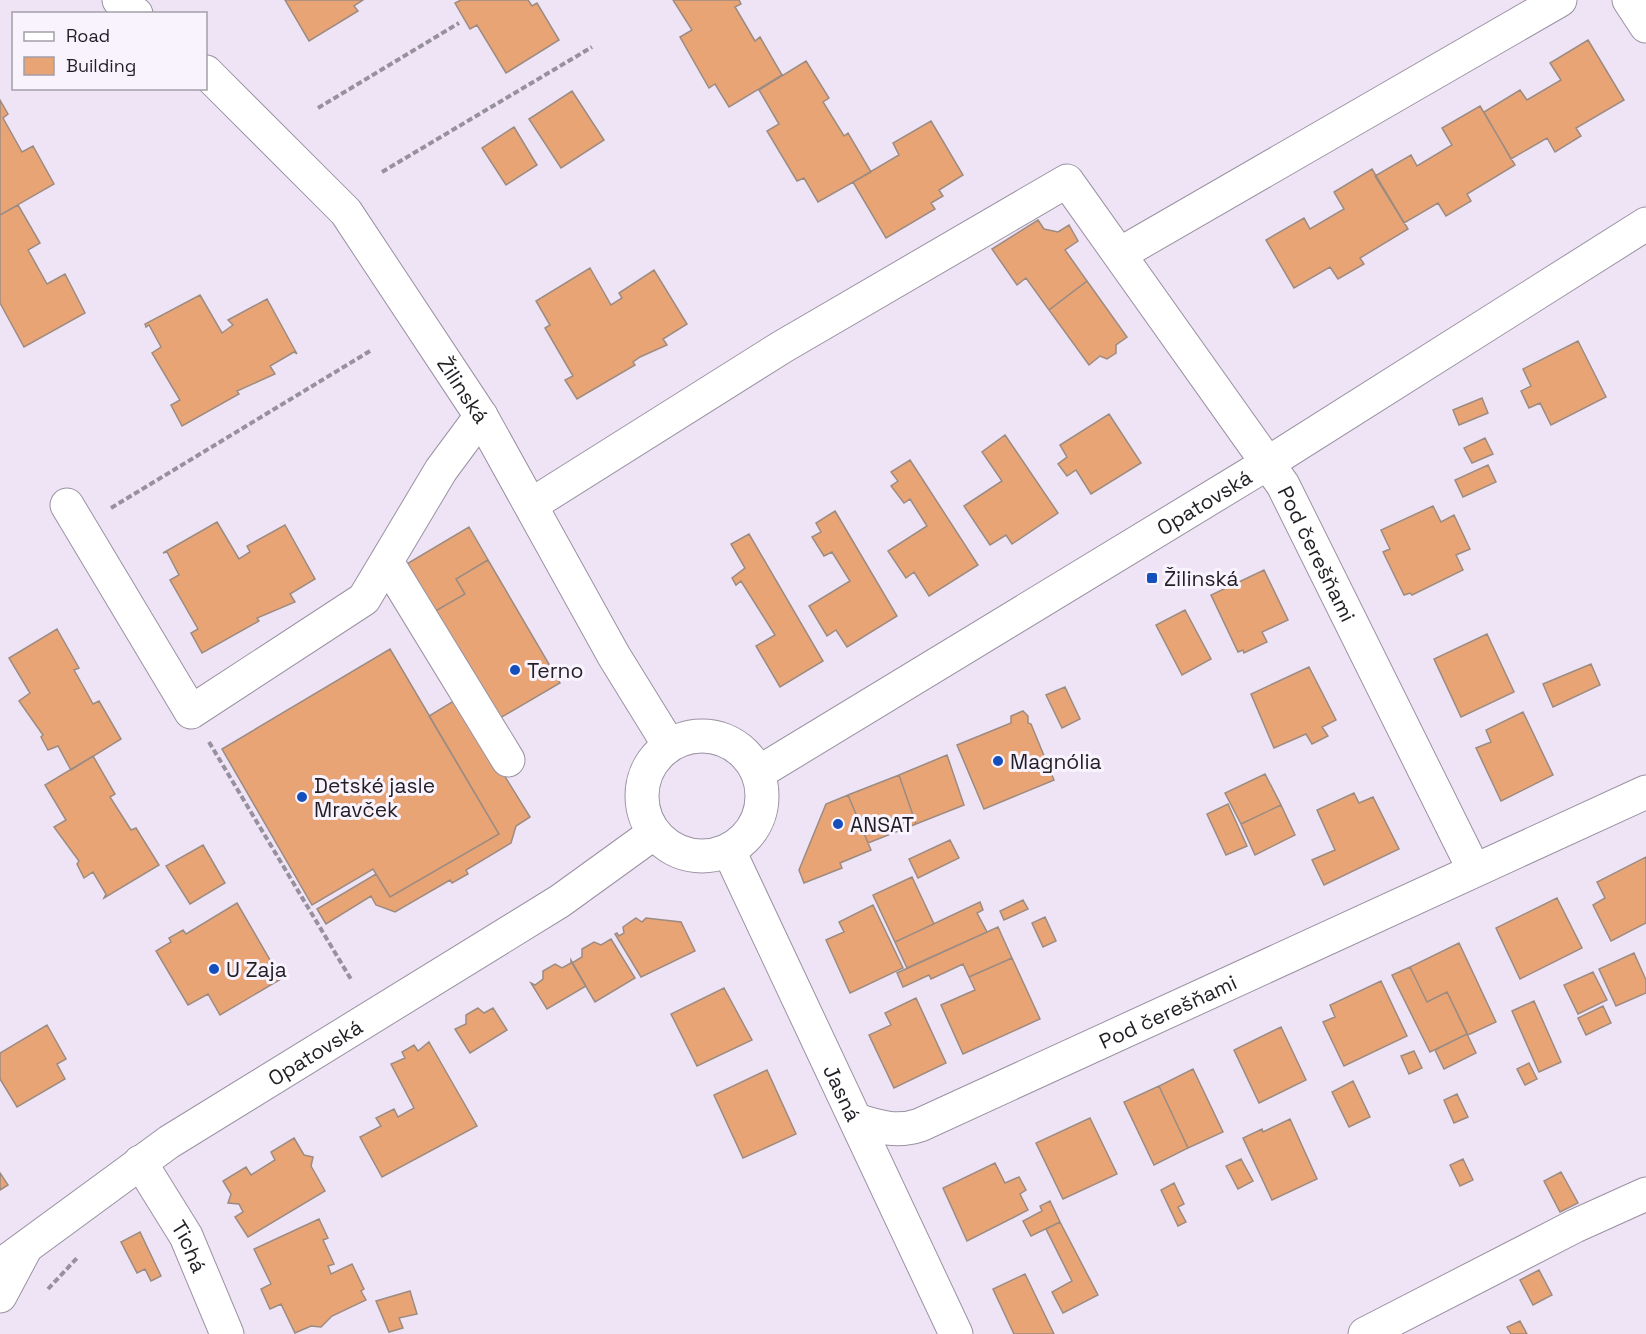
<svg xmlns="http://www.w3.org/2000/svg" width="1646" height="1334" font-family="'Space Grotesk',sans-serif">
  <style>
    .building { fill: #e9a476; stroke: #9c8b81; stroke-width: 1.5 }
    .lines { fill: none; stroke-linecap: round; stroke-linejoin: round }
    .minor-casing { stroke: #9a92a2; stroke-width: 35 }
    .path { stroke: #97909d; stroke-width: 4; stroke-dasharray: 6 3; stroke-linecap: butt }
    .minor { stroke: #fff; stroke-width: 33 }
    .poi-dot { fill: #154fbb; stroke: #f9f3fe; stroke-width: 2 }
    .labels { text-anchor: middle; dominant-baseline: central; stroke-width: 6; stroke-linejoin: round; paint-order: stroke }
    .street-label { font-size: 21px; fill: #211e24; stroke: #f9f3fe }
    .poi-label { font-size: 21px; fill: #211e24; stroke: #f9f3fe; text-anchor: start }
  </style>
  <rect width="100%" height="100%" fill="#eee4f6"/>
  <!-- building -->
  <path class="building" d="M285,0h78l-9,6 4,5 -49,30z
    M461,0h67l4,6 5,-3 22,37 -53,33 -29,-48 -7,4 -15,-26z
    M673,0h66l2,4 -6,3 13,22 7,12 5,-4 22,38 -53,32 -14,-23 -6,4 -29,-51 12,-7z
    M1588,40l36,60 -48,28 5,8 -26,16 -8,-14 -36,21 -27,-47 36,-22 7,10 34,-20 -11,-17z
    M806,61l23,37 -6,4 21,34 4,-3 23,39 -53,30 -14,-24 -7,3 -30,-50 12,-7 -20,-34z
    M572,91l32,49 -43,28 -32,-49z
    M0,100l8,14 -5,4 19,34 11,-6 21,38 -54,31z
    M1480,106l35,59 -48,29 4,7 -25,15 -8,-13 -34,20 -29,-47 36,-21 6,11 35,-21 -10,-17z
    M931,121l32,54 -24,15 4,6 -12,7 4,6 -49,29 -33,-56 46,-27 -6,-12z
    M514,127l23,38 -31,20 -24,-37z
    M1372,169l36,60 -48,29 4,6 -26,15 -8,-12 -36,21 -28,-48 38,-22 6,11 34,-20 -10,-17z
    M18,205l22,38 -12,7 19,34 18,-10 20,39 -61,34 -24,-44v-88z
    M1038,220l6,9 14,3 11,-7 9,16 -13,9 22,31 -38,29 -23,-32 -9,7 -25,-36z
    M590,268l21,37 11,-7 -3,-5 35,-23 33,54 -24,15 4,6 -27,12 -7,5 2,3 -58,34 -12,-19 8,-4 -28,-48 5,-3 -14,-24z
    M1087,281l40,56 -11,8v8l-9,6 -7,-3 -11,9 -40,-55z
    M200,295l22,38 11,-8 -5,-5 39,-21 30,55 -3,-2 -24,14 5,8 -38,17 2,3 -57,32 -11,-21 9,-5 -28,-47 9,-6 -12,-22 -3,2 -1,-3z
    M1578,341l28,56 -55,28 -11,-22 -11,5 -8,-17 10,-5 -8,-17z
    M1482,398l6,15 -29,12 -6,-15z
    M1109,414l32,49 -50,31 -15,-24 -9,6 -9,-12 9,-7 -7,-12z
    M1005,435l53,78 -46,31 -6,-9 -16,10 -26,-39 38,-25 -20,-29z
    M1485,438l8,16 -21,9 -8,-15z
    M910,460l68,105 -49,31 -15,-24 -8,6 -18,-27 39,-25 -17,-27 -6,4 -13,-17 7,-5 -7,-9z
    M1488,465l8,17 -33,15 -8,-17z
    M1433,506l8,16 13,-7 16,34 -14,6 7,15 -51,25 -2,-2 -6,2 -21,-43 7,-3 -9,-19z
    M835,511l62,105 -50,31 -11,-17 -9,6 -18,-30 41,-25 -18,-29 -8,4 -12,-19 9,-5 -5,-9z
    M217,522l22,37 11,-7 -3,-6 38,-21 30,54 -25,15 5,8 -38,16 2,3 -57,32 -11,-20 7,-4 -28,-49 9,-5 -12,-23 -4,1z
    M469,527l19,33 -32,19 9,15 -33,19 -27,-48z
    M749,534l74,127 -43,26 -24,-41 19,-11 -34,-54 -5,4 -4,-7 13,-10 -14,-24z
    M488,560l72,123 -65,38 -63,-108 33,-19 -9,-15z
    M1264,570l24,50 -26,12 5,10 -23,11 -1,-3 -5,2 -27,-57z
    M1185,610l26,49 -29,16 -26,-50z
    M57,629l22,39 -5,2 13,23 6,11 6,-3 22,38 -50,31 -13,-24 -10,4 -7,-13 2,-2 -24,-34 11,-8 -21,-35z
    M1487,634l27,58 -53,25 -27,-58z
    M390,649l109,185 -109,63 -17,-28 -61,36 -90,-156z
    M1591,664l9,21 -47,22 -10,-23z
    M1309,667l27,53 -14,7 6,9 -16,8 -6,-10 -32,14 -23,-54z
    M1065,687l15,32 -18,9 -16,-33z
    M457,699l73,118 -14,9 -5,17 -45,27 2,4 -16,9 -2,-3 -55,32 -19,-7 -5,-9 -45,28 -9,-15 59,-35 14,23 109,-63 -70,-118z
    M1023,711l5,5v7l3,1 23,56 -70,29 -27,-64 54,-22v-7z
    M1523,712l30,63 -52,26 -25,-53 15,-6 -5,-12z
    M947,755l17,50 -48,19 -17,-49z
    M93,756l22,38 -5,3 21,33 5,-2 23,37 -55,33 2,-4 -13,-22 -9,6 -7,-14 2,-3 -25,-34 12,-7 -21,-35z
    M1265,774l16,31 -40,19 -16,-31z
    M899,775l17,49 -48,19 -20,-48z
    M1354,793l5,10 14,-6 26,52 -75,36 -12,-25 23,-10 -18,-40z
    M848,795l23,55 -31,13 2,5 -38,15 -5,-13 27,-66z
    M1228,804l19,42 -21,9 -19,-41z
    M1281,805l14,30 -40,20 -14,-31z
    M950,840l9,18 -41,20 -9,-19z
    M203,845l22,38 -35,21 -24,-38z
    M1646,857v66l-35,18 -18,-36 12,-7 -8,-16z
    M912,877l22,47 -39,18 -22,-47z
    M1557,898l25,50 -62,31 -24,-51z
    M1023,900l5,9 -24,11 -4,-9z
    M980,902l3,8 -6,3 10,19 -80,36 -12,-26z
    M237,903l44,76 -61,36 -12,-21 -20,11 -32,-54 15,-9 -2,-4 14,-8 3,4z
    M873,905l30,63 -53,25 -24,-53 18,-8 -5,-10z
    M1045,917l11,24 -13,6 -11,-24z
    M636,918l6,4 4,-4 35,4 14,29 -54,26 -26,-43 2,-1 2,3 5,-3 -1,-6z
    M998,927l14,31 -43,19 -6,-13 -32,15 -2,-4 -26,12 -6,-14z
    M611,939l24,39 -40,24 -23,-39 10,-6v-8l12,-7 7,3z
    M1459,943l37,79 -28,13 -21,-43 -20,10 -17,-35z
    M1634,953l12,27v13l-30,13 -17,-37z
    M1012,958l28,61 -77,35 -22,-49 34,-15 -6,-13z
    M571,960l15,26 -39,23 -16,-26 4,2 8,-6v-8l12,-7 7,4 9,-5z
    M1410,967l17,35 20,-10 20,42 -37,18 -38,-77z
    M1593,972l14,28 -29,14 -14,-29z
    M1381,981l26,55 -63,30 -21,-44 12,-5 -5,-12z
    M724,988l28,52 -55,26 -26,-52z
    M916,998l30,65 -52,25 -25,-53 22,-10 -6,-12z
    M1534,1001l27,61 -22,10 -27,-61z
    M1603,1006l8,17 -25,12 -8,-17z
    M478,1008l6,5 9,-5 14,22 -37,23 -15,-24 11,-5v-9z
    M47,1025l19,34 -9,5 8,15 -48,28 -17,-28v-26z
    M1281,1027l25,53 -47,23 -25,-53z
    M1467,1034l9,19 -32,16 -9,-19z
    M429,1042l48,84 -95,51 -22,-40 21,-11 -5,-8 18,-9 4,8 16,-9 -23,-44 14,-6 -3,-6 12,-7 4,6z
    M1414,1051l8,17 -13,6 -8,-18z
    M1529,1063l8,16 -12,6 -8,-16z
    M1193,1069l30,63 -35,16 -29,-62z
    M767,1070l29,64 -53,24 -29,-63z
    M1353,1081l17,36 -21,10 -17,-35z
    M1159,1086l29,62 -34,17 -30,-63z
    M1457,1094l11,23 -14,6 -10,-23z
    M1090,1118l27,56 -54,25 -27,-56z
    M1290,1119l27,60 -45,21 -29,-62 19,-9 1,3z
    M294,1138l10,17 9,2 -2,9 14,25 -77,46 -13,-20 8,-5 -4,-8 -11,-1 3,-9 -8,-13 23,-14 5,8 24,-15 -4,-8z
    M1241,1159l12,22 -15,8 -12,-23z
    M1463,1159l10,21 -13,6 -10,-21z
    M995,1163l10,20 14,-6 7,13 -6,4 8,16 -61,31 -24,-53z
    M1561,1172l17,31 -18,9 -16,-31z
    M0,1173l8,12 -8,5z
    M1174,1183l10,21 -6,3 8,15 -8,4 -17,-36z
    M1050,1201l10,21 -29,14 -8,-15 19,-10 -2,-5z
    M319,1219l9,19 -5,2 11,24 -6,2 3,8 21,-10 12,25 -3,2 5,9 -34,16 -11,11 -10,-1 -16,7 -14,-29 -11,5 -9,-20 10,-5 -17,-35z
    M1060,1222l38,73 -35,18 -11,-21 20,-11 -26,-52z
    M140,1232l21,44 -10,5 -6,-12 -8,4 -16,-31z
    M1539,1270l13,25 -19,10 -13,-25z
    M1025,1274l29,60h-40l-21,-45z
    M410,1291l7,23 -18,4 4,10 -14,4 -13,-31z
    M1520,1321l7,13h-16l-4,-7z"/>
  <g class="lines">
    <defs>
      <g id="minor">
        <path d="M119,0l17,14"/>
        <path d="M1629,0l17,26"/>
        <path id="s1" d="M206,72l140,140 135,204 133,240 55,89"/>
        <path d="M1120,254l440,-254"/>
        <path d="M67,505l124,207 173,-113 77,-129 40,-54"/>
        <path id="s2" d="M531,505l251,-158 285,-166 216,304 191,385"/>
        <path d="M387,562l121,198"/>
        <circle cx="702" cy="796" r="60"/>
        <path id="s3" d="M758,773l510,-310 378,-239"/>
        <path id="s4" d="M729,851l227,483"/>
        <path id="s5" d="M856,1120c22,7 41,13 64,5l726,-333"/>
        <path id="s6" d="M140,1162l46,74 41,98"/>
        <path id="s7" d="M0,1266l169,-124 391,-241 94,-68"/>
        <path d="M0,1296l24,-45"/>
        <path d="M1365,1334l210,-108 71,-32"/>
      </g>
    </defs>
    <!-- minor casing -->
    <use href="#minor" class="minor-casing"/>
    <!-- path -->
    <path class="path" d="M318,108l141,-85
      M382,172l210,-125
      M111,508l259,-157
      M209,742l143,239
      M48,1289l30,-32"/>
    <!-- minor -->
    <use href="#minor" class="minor"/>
  </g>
  <!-- markers -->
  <g class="poi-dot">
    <rect x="1146" y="572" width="12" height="12" rx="3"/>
    <circle cx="515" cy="670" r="6"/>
    <circle cx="998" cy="761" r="6"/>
    <circle cx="302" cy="797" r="6"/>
    <circle cx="838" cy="824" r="6"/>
    <circle cx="214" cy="969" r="6"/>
  </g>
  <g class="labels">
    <!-- street labels -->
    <g class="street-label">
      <text stroke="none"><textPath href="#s1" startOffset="411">Žilinská</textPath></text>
      <text stroke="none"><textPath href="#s3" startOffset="522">Opatovská</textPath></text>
      <text stroke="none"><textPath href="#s2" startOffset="1076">Pod čerešňami</textPath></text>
      <text stroke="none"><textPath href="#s5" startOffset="338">Pod čerešňami</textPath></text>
      <text stroke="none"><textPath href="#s7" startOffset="381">Opatovská</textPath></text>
      <text stroke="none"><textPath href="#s4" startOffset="267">Jasná</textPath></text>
      <text stroke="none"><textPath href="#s6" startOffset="98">Tichá</textPath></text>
    </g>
    <!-- poi labels -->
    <g class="poi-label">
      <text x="1164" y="578">Žilinská</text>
      <text x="527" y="670">Terno</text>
      <text x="1010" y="761">Magnólia</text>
      <text x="314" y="785">Detské jasle<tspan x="314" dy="24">Mravček</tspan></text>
      <text x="850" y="824">ANSAT</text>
      <text x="226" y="969">U Zaja</text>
    </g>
  </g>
  <!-- legend -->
  <rect x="12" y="12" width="195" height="78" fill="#f9f3fe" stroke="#a39ea7" stroke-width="1.5"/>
  <rect x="24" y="32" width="30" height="9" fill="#ffffff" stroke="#a39ea7" stroke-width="1.5"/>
  <text x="66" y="42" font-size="18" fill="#211e24">Road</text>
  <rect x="24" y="57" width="30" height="18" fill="#e9a476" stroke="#a39ea7" stroke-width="1.5"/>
  <text x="66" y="72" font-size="18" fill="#211e24">Building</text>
</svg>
